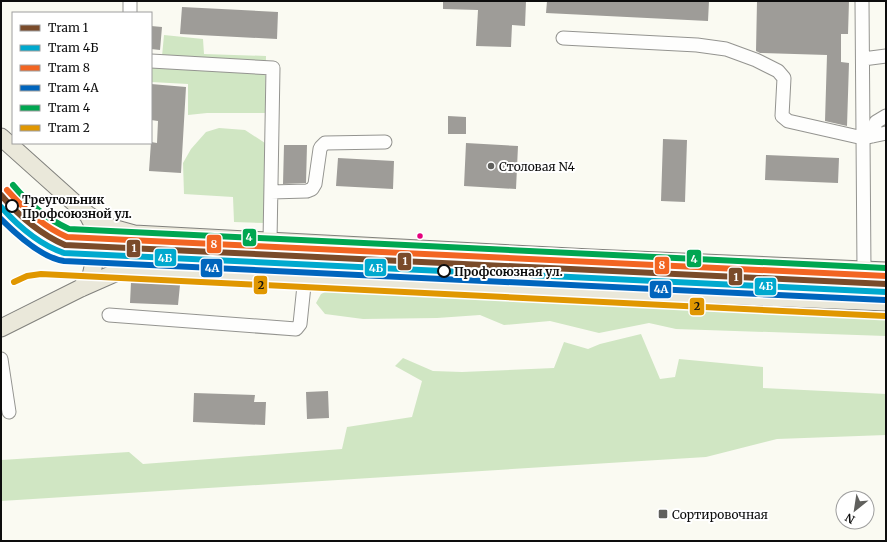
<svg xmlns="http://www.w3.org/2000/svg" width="887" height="542" font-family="Merriweather,serif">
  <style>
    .forest { fill: #d0e6c3 }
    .building { fill: #9e9c98 }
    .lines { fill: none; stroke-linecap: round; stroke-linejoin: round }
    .minor-casing { stroke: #949490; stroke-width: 15 }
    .major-casing { stroke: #81817d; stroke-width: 19 }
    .minor { stroke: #fefefd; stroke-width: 13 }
    .major { stroke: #eae8da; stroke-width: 17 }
    .tram-1-casing { stroke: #fff; stroke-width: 9 }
    .tram-2-casing { stroke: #fff; stroke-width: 9 }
    .tram-3-casing { stroke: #fff; stroke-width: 9 }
    .tram-4-casing { stroke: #fff; stroke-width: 9 }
    .tram-5-casing { stroke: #fff; stroke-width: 9 }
    .tram-6-casing { stroke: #fff; stroke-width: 9 }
    .tram-1 { stroke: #7a4b2a; stroke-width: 6 }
    .tram-2 { stroke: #00a9ce; stroke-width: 6 }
    .tram-3 { stroke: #f26522; stroke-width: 6 }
    .tram-4 { stroke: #0065bd; stroke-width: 6 }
    .tram-5 { stroke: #00a651; stroke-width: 6 }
    .tram-6 { stroke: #e09701; stroke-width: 6 }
    .poi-dot { fill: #60605d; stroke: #fff; stroke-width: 1.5 }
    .stop-dot { fill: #fff; stroke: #0d0d0d; stroke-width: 2 }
    .bus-dot { fill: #e5007d; stroke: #fff; stroke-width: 1.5 }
    .labels { text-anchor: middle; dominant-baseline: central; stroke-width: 4; stroke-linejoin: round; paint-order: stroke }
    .poi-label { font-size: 12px; fill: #0d0d0d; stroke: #fff; text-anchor: start }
    .stop-label { font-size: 12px; font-weight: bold; fill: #0d0d0d; stroke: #fff; text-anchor: start }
    .line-badge { stroke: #fff; stroke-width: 1.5 }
    .badge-label { font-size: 11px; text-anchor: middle; font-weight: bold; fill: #fff }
    .pale-badge-label { font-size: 11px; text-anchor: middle; font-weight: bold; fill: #111 }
  </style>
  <rect width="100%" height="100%" fill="#fafaf2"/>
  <!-- forest -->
  <path class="forest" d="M164,35l39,4 1,15 62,2 -1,57h-58l-19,2v-31l-37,-2v-16l10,1z
    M219,128l26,2 20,13v80l-31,-1 -1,-25 -49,-3 -1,-31 8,-14 15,-17z
    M333,288l553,25v23l-210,-7 -27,-6 -50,10 -49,-12 -46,4 -24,-10 -43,3 -74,1 -38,-5 -9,-11 5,-9z
    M641,334l19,45 15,-2 4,-18 84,8v21l123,6v41l-109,4 -71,18 -705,44v-41l128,-8 14,12 199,-15 5,-22 65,-10 10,-36 -27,-15 8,-8 30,13 29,1 92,-4 10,-26 24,7 12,-5z"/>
  <!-- building -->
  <path class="building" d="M443,1h83l-1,25 -13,-1 -1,22 -35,-1 2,-36 -35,-1z
    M547,1h162l-1,20 -162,-8z
    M757,1h92l-1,33h-7v28l8,1 -2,63 -22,-5 2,-66 -67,-2 -4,-2z
    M182,7l96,5 -1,27 -97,-5z
    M151,26l11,1 -2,23 -9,-1z
    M151,84l35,3 -5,86 -32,-2 2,-29 6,1 1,-22 -7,-1z
    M448,116l18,1v17h-18z
    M663,139l24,1 -2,62 -24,-1z
    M466,143l52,3 -2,43 -52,-3z
    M284,145h23l-1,38 -23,1z
    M766,155l73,3 -1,25 -73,-3z
    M338,158l56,3 -1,28 -57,-3z
    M131,282l49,3 -2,20 -48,-2z
    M328,391l1,27 -22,1 -1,-27z
    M194,393l61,2 -1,7h12l-1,23 -72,-3z"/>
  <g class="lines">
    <defs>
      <path id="minor" d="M862,1l2,269 -2,30
        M130,13v-12
        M563,38l134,7 29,4 30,11 22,11 6,7 -2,38 6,5 75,17 23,-5
        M863,59l23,-3
        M151,61l122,7 -3,173
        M872,136l4,-14 10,-6
        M271,192l36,-1 5,-2 3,-5 5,-35 1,-2 4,-4 60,-1
        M109,315l187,14 4,-5 5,-48
        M1,359l8,53"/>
      <path id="major" d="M1,137l87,78 9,17v18l-6,26 -10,12
        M88,215l17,11 29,8 457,24 295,13
        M1,328l80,-40 34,-15 26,-6 211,13 123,5 411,17"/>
    </defs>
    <!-- minor casing -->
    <use href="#minor" class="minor-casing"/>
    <!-- major casing -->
    <use href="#major" class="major-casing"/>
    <!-- minor -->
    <use href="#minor" class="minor"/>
    <!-- major -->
    <use href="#major" class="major"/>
    <defs>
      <path id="tram-1" d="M1,195c18,21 39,39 64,50l821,39"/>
      <path id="tram-2" d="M1,207c17,19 39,38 63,46l822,39"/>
      <path id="tram-3" d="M7,190c17,19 37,37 60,47l819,39"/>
      <path id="tram-4" d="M1,219c15,15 42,39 63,42l821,39"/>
      <path id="tram-5" d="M13,185c15,18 34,34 56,44l817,39"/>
      <path id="tram-6" d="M14,282l13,-6 14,-2 844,42"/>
    </defs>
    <!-- tram-1 casing -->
    <use href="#tram-1" class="tram-1-casing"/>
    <!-- tram-2 casing -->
    <use href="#tram-2" class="tram-2-casing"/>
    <!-- tram-3 casing -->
    <use href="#tram-3" class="tram-3-casing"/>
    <!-- tram-4 casing -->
    <use href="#tram-4" class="tram-4-casing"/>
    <!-- tram-5 casing -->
    <use href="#tram-5" class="tram-5-casing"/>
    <!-- tram-6 casing -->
    <use href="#tram-6" class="tram-6-casing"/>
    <!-- tram-1 -->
    <use href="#tram-1" class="tram-1"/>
    <!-- tram-2 -->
    <use href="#tram-2" class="tram-2"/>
    <!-- tram-3 -->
    <use href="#tram-3" class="tram-3"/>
    <!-- tram-4 -->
    <use href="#tram-4" class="tram-4"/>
    <!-- tram-5 -->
    <use href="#tram-5" class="tram-5"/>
    <!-- tram-6 -->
    <use href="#tram-6" class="tram-6"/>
  </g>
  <!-- markers -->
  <g class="poi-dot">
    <circle cx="491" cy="166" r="4"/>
    <rect x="658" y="509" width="10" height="10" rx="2"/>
  </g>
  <g class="stop-dot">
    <circle cx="12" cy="206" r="6"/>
    <circle cx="444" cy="271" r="6"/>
  </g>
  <circle class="bus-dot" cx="420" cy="236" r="3.5"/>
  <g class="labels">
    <!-- poi labels -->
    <g class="poi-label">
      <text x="499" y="166">Столовая N4</text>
      <text x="672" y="514">Сортировочная</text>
    </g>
    <!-- stop labels -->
    <g class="stop-label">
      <text x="22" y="199">Треугольник<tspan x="22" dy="14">Профсоюзной ул.</tspan></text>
      <text x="454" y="271">Профсоюзная ул.</text>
    </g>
  </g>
  <g class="line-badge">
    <rect x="242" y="228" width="15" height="19" rx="4" fill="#00a651"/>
    <rect x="206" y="234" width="16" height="20" rx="4" fill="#f26522"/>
    <rect x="126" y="239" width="15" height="19" rx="4" fill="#7a4b2a"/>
    <rect x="154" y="248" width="23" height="19" rx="4" fill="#00a9ce"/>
    <rect x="686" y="249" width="16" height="19" rx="4" fill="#00a651"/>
    <rect x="397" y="252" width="15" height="19" rx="4" fill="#7a4b2a"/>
    <rect x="654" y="256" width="16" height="19" rx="4" fill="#f26522"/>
    <rect x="364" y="258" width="23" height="19" rx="4" fill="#00a9ce"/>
    <rect x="200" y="258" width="23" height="20" rx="4" fill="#0065bd"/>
    <rect x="728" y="267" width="15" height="19" rx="4" fill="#7a4b2a"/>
    <rect x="253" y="275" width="15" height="20" rx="4" fill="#e09701"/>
    <rect x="754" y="277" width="23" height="19" rx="4" fill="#00a9ce"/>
    <rect x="649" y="280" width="23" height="19" rx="4" fill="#0065bd"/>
    <rect x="689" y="297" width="16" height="19" rx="4" fill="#e09701"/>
  </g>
  <g class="badge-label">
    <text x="249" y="241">4</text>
    <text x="214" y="248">8</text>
    <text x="134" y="252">1</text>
    <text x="165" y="262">4Б</text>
    <text x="694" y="263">4</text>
    <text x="405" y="265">1</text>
    <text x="662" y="269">8</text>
    <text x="376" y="272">4Б</text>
    <text x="212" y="272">4А</text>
    <text x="736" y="281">1</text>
    <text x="766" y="290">4Б</text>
    <text x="661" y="293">4А</text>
  </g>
  <g class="pale-badge-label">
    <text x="261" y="289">2</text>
    <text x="697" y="310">2</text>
  </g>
  <!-- border -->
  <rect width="887" height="542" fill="none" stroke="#0d0d0d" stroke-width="4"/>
  <!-- legend -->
  <rect x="12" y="12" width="140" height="132" fill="#ffffff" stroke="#9e9e9e"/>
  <rect x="20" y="25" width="20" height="6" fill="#7a4b2a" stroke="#9e9e9e"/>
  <text x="48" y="32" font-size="12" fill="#0d0d0d">Tram 1</text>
  <rect x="20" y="45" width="20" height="6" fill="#00a9ce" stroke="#9e9e9e"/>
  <text x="48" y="52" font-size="12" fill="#0d0d0d">Tram 4Б</text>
  <rect x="20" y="65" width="20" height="6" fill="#f26522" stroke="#9e9e9e"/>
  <text x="48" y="72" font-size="12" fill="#0d0d0d">Tram 8</text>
  <rect x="20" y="85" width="20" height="6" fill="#0065bd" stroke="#9e9e9e"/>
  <text x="48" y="92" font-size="12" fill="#0d0d0d">Tram 4А</text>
  <rect x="20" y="105" width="20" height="6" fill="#00a651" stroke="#9e9e9e"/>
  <text x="48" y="112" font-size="12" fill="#0d0d0d">Tram 4</text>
  <rect x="20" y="125" width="20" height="6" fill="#e09701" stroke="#9e9e9e"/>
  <text x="48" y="132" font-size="12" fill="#0d0d0d">Tram 2</text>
  <!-- north arrow -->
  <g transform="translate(855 510) rotate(210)"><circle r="19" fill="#ffffff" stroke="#9e9e9e"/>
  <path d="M0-3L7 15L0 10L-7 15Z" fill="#60605d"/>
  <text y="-6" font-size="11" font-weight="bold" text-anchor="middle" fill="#0d0d0d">N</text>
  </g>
</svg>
